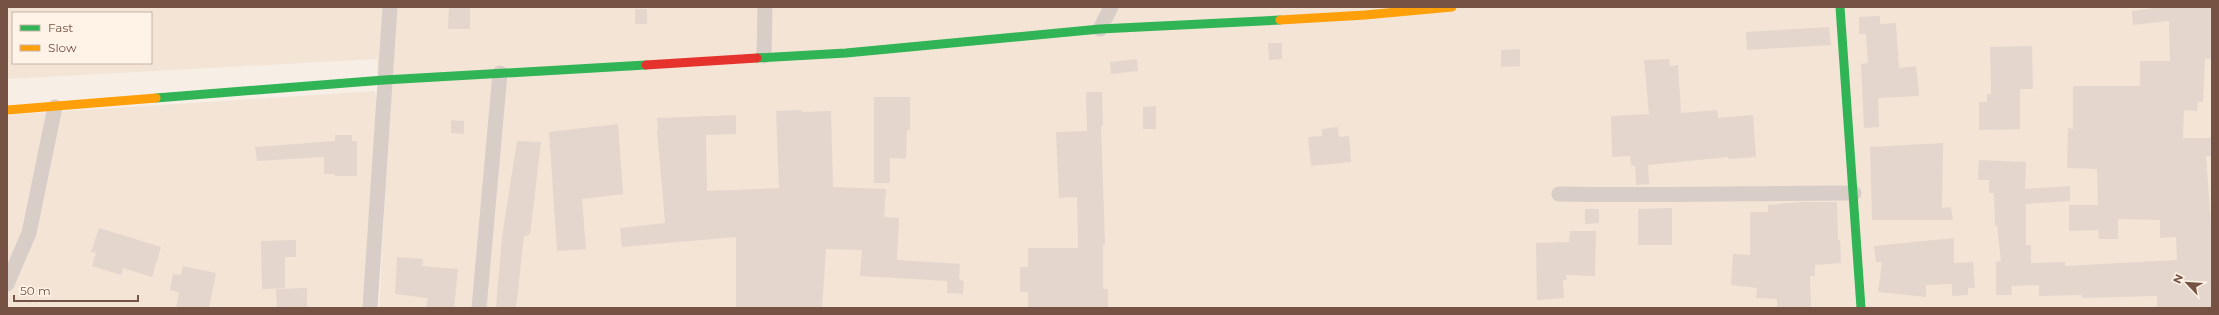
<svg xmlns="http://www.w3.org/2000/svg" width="2219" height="315" font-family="Montserrat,sans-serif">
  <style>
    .residential { fill: #f3e4d5; fill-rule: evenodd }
    .building { fill: #e4d6cd }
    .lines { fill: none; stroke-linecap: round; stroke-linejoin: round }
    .street { stroke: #d8cdc7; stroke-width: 15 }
    .fast { stroke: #30b455; stroke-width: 9 }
    .slow { stroke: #ff9f0a; stroke-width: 9 }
    .jam { stroke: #e5322d; stroke-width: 9 }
  </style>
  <rect width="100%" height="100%" fill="#f7efe6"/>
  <!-- residential -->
  <path class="residential" d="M7,7h2205v301h-1833l6,-112 -8,-137 -370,20zM13,13h138v50h-138z
    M375,91l6,51 -8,166h-366v-193z"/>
  <!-- building -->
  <path class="building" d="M449,7h21v22h-22z
    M2162,7h50v51l-7,1 -2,43h-5l-1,9 -13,-1 -1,28h29v18h-6l6,85 -1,67h-54v-12l-75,2v-3l-43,1v-11l-28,1 1,9h-16v-33l5,-1 -4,-35h-2l-1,-33h-5v-13h-11l1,-20 47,2 -1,27 45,-3v15l-44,3v41h5v18l34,-1v4l112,-6 -1,-23 -16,1v-18l-42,-1v20h-19l-1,-9 -29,1v-26h29l-1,-36 -30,-1 1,-40 5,1v-43h67v-25h30l-1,-40 -36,4 -1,-14z
    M635,9h12v15h-12z
    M1880,16v8l16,-1 3,45 17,-2 3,30 -41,2 1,29 -15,1 -3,-64 7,-1 -2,-29h-7v-17z
    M1829,27l2,18 -84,5 -1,-18z
    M1268,43h14v16l-13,1z
    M2032,46l1,43h-13v40l-41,1v-28h8v-8h4l-1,-47z
    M1520,49v17l-19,1v-17z
    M1137,59l1,12 -27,3 -1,-12z
    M1669,59l1,7 8,-1 3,48 36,-3 1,8 35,-3 3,42 -28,2v-2l-80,8 1,19 -13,1 -1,-19h-4l-1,-10 -18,1 -1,-41 38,-2 -5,-54z
    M1086,92h16l1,34h-2l4,119h-2v44h5v19h-80v-16h-8v-25h8v-19h50l-1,-51 -18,1 -3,-66 31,-1z
    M874,97h36v33h-3l-1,29 -16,-1v25h-16z
    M1156,106v23h-13v-22z
    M802,110v2l29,-1 2,76 53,2 -2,28 15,1 -2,42 63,4 -1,15 5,3 -1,12 -16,-1v-12l-87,-5 2,-26 -36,-1 -4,59h-86v-71l-114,10 -2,-19 45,-5 -8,-93h1l-1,-12 79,-3v19l-30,1 1,56 72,-3 -3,-77z
    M451,120l13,1v13l-13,-1z
    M618,124l5,70 -41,5 4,50 -29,2 -8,-119z
    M1338,127l1,10 10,-1 2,26 -40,4 -3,-29 14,-1v-7z
    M335,135h17v6h5v35h-22v-2h-11v-17l-67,4 -2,-14 80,-6z
    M517,141l24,1 -11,93 -6,1 -8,72h-20l6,-71z
    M1943,143l-1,65 9,-1 2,13h-81l-2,-73z
    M1802,202h35l1,38h2l1,23 -26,2v11h-5l1,32h-34v-9l-21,-1 1,-10 -26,-3 2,-31 17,1v-43h18v-7z
    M1672,208v37h-34v-36z
    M1585,209h14v14l-14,1z
    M99,228l62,19 -9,30 -29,-9 -2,7 -29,-9 4,-13 -5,-1z
    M1570,231h26l-1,45 -29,-1 1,5h-4l1,18 -27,2 -1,-57 33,-1z
    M1954,238v25l19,-1 2,26h-7v7l-16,1v-12l-26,1v12l-48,-5 4,-30h-6l-2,-16z
    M296,240v17h-11v31l-23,1 -1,-48z
    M397,257l26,2 -1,7 36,3 -4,39h-28l2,-10 -33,-4z
    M183,266l33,7 -7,35h-33l3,-16 -9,-2 3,-16 8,1z
    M307,288v20h-30l-1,-19z"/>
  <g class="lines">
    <!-- street -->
    <path class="street" d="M1100,29l11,-22
      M764,56l1,-49
      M1559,194c99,2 197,-1 295,-1
      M7,284l22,-51 26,-126
      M370,308l20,-301
      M479,308l21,-235"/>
    <!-- fast -->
    <path class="fast" d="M1840,7l21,301
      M757,58l89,-5 254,-24 180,-9
      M156,98l228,-18 262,-15"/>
    <!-- slow -->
    <path class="slow" d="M1280,20l85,-5 87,-8
      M7,110l149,-12"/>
    <!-- jam -->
    <path class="jam" d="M646,65l111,-7"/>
  </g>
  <!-- border -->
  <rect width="2219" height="315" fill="none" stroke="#765244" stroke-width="16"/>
  <!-- legend -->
  <rect x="12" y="12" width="140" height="52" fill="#fff3e7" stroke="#c8b3a6"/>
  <rect x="20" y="25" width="20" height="6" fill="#30b455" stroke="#c8b3a6"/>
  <text x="48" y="32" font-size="12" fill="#765244">Fast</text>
  <rect x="20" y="45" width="20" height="6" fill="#ff9f0a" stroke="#c8b3a6"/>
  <text x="48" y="52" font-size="12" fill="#765244">Slow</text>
  <!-- north arrow -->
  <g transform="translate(2187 283) rotate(295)" stroke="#fff3e7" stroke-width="3" paint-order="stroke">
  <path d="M0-3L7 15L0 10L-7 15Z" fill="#765244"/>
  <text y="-6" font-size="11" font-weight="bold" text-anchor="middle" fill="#765244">N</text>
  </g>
  <!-- scale -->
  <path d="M14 295v6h124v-6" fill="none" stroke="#765244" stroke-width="2"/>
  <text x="20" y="295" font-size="12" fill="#765244" stroke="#fff3e7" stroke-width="3" paint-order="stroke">50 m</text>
</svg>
